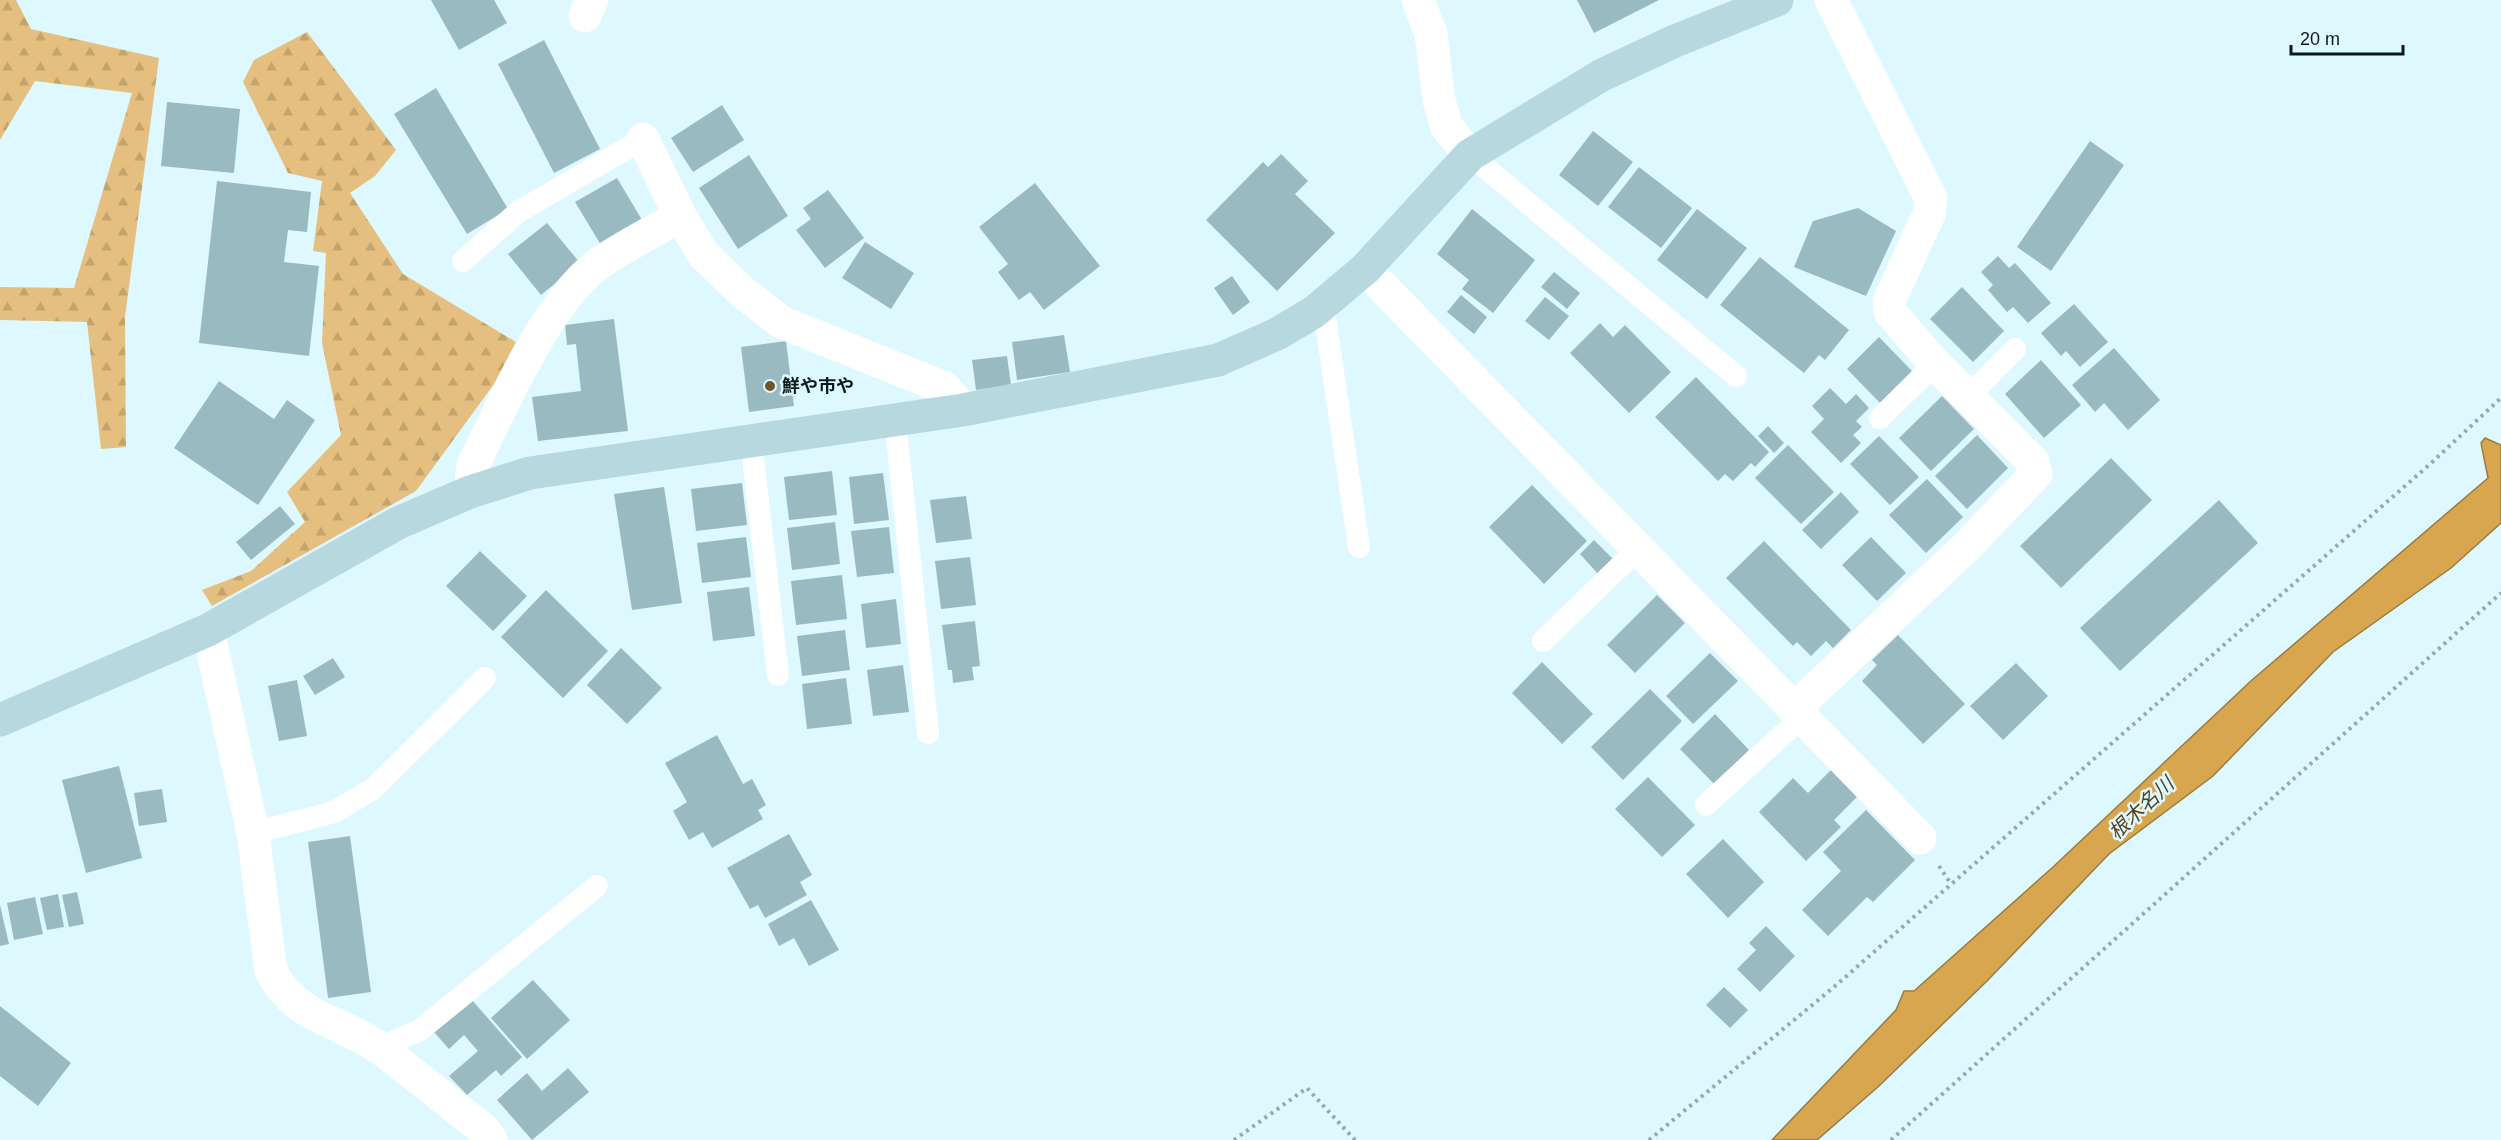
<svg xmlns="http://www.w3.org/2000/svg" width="2501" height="1140" font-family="Helvetica,'Noto Sans JP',sans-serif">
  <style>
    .forest { fill: url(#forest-firs) }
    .water { fill: #d7a64e; stroke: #9a7c3f; stroke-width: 1.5 }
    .building { fill: #9abac2 }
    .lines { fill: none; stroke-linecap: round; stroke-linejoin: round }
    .path { stroke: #94aaaf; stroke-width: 4; stroke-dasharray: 3 4.5; stroke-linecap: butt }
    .lane { stroke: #fff; stroke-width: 22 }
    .street { stroke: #fff; stroke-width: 33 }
    .secondary { stroke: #b7d8de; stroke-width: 33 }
    .poi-dot { fill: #6e5426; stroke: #ddf8ff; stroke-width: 2 }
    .labels { text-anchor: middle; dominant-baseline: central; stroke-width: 5; stroke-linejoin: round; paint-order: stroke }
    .poi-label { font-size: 18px; font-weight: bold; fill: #0c191c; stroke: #ddf8ff; text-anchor: start }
    .water-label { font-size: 20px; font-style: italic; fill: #54401b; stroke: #ddf8ff }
  </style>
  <defs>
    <pattern id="forest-firs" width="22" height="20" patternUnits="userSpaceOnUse" patternTransform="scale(1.5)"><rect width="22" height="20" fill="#e5bf7f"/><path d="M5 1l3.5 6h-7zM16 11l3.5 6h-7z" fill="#c3a46d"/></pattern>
  </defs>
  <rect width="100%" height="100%" fill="#ddf8ff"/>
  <!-- forest -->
  <path class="forest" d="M0,0h16l15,29 128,29 -34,259 1,130 -25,2 -14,-127 -87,-2v-33l74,1 58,-195 -97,-12 -35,59z
    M307,32l89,118 -21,26 -25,17 53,81 113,68 -22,42 -78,107 -204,115 -10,-16 49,-19 54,-49 -18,-30 54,-57 -19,-92 4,-90 -13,-2 9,-70 -34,-8 -45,-91 11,-22z"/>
  <!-- water -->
  <path class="water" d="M2485,438l16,7v78l-50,45 -118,84 -120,124 -104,78 -122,127 -108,105 -62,54h-45l124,-130 8,-19h10l139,-124 199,-187 236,-202 -7,-35z"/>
  <!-- building -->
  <path class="building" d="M431,0h63l13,23 -48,27z
    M1577,0h82l-65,33z
    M544,40l56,109 -46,24 -56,-109z
    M436,88l72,121 -41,25 -73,-120z
    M167,102l73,7 -6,64 -73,-7z
    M722,105l22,35 -51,32 -22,-34z
    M1593,131l40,31 -35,44 -39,-31z
    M2090,141l34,24 -73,106 -34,-24z
    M1281,154l27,27 -13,13 40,39 -58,58 -71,-71 57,-58 5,5z
    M749,155l39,61 -50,33 -39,-61z
    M1639,167l53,41 -31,40 -53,-41z
    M617,178l25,42 -41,25 -26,-43z
    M217,181l94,11 -4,40 -19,-2 -4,32 35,4 -10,90 -110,-13z
    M1035,183l65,83 -56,44 -14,-18 -11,8 -21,-28 10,-8 -29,-37z
    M828,190l36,48 -39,30 -29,-38 15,-11 -8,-11z
    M1858,208l38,23 -30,65 -72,-29 19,-46z
    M1472,209l63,51 -42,53 -31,-24 7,-9 -32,-26z
    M1697,209l50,39 -40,51 -50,-39z
    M547,223l33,40 -39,32 -33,-41z
    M865,242l49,31 -23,36 -49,-31z
    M1998,256l11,12 6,-5 36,40 -23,20 -15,-16 -6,5 -19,-22 5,-5 -12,-13z
    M1760,257l89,73 -24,30 -6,-5 -15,18 -84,-68z
    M1554,272l26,21 -13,16 -26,-22z
    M1232,276l18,26 -17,13 -19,-27z
    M1962,287l42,44 -31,31 -43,-43z
    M1461,295l26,22 -13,17 -27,-22z
    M1545,297l24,19 -20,24 -24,-19z
    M2074,304l34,38 -28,25 -14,-16 -5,5 -20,-23z
    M614,319l14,112 -90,10 -6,-44 49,-6 -5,-47 -9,1 -2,-20z
    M1600,323l13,14 12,-12 46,47 -42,41 -59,-60z
    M1064,335l6,37 -53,8 -5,-38z
    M1879,337l33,34 -32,32 -33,-34z
    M786,341l8,65 -45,6 -8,-65z
    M2114,348l46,52 -32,30 -24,-27 -9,9 -23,-27z
    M1007,356l4,29 -35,5 -4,-30z
    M2041,360l40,45 -37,33 -39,-44z
    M1696,377l73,75 -14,15 -4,-4 -18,18 -8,-7 -7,7 -63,-64z
    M219,381l55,38 13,-19 28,20 -57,85 -84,-57z
    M1830,388l16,16 10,-10 13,14 -13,13 6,6 -9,8 8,8 -20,20 -30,-31 13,-13 -12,-13z
    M1942,396l32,33 -43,42 -32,-33z
    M1768,426l16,17 -10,10 -16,-17z
    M1977,435l31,33 -41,41 -32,-33z
    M1879,436l40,41 -29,28 -40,-41z
    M1788,445l46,47 -33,32 -46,-46z
    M2111,458l41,42 -91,88 -41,-42z
    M832,471l5,44 -48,5 -5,-43z
    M883,473l6,47 -35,4 -5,-47z
    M1927,479l36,38 -37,36 -37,-38z
    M742,483l5,42 -51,6 -5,-42z
    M1532,485l55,56 -43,43 -55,-57z
    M664,487l18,116 -50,7 -18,-116z
    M1841,492l18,20 -38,37 -19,-19z
    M966,496l6,43 -36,4 -6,-43z
    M2219,500l39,43 -138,128 -40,-43z
    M280,506l15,18 -44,36 -15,-18z
    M835,522l5,42 -48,6 -5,-42z
    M889,527l5,46 -37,4 -6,-46z
    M746,537l5,40 -49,6 -5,-40z
    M1871,537l35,36 -29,28 -35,-36z
    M1594,540l20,20 -15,15 -19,-21z
    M1764,541l87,89 -18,18 -7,-7 -15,15 -14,-14 -4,4 -67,-68z
    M480,551l47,45 -34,35 -47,-45z
    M970,557l6,48 -35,4 -6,-48z
    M842,575l5,44 -51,6 -5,-44z
    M749,587l6,49 -42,5 -6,-49z
    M546,590l62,61 -45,47 -62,-61z
    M1657,595l28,28 -50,50 -28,-28z
    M896,599l5,45 -35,4 -5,-44z
    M975,621l5,45 -8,1 2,13 -21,3 -1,-13h-4l-6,-45z
    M845,630l5,40 -48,6 -5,-40z
    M1898,635l67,69 -42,40 -61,-63 15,-16 -5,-5z
    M621,648l41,40 -35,36 -40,-39z
    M1710,653l28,28 -45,43 -27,-28z
    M333,658l12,19 -30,18 -12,-19z
    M1542,662l51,52 -31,30 -50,-51z
    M2016,663l32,33 -45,44 -33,-34z
    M903,665l6,47 -36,4 -6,-46z
    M846,678l6,46 -45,5 -5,-45z
    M297,680l10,56 -28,5 -11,-55z
    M1650,689l32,32 -59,59 -32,-33z
    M1715,714l34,36 -35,34 -34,-35z
    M717,735l26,49 9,-5 14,26 -8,5 5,9 -51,29 -9,-16 -14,8 -16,-29 14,-9 -22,-39z
    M119,766l23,92 -56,15 -24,-93z
    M1831,770l26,27 -23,23 7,7 -35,34 -47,-49 34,-34 15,15z
    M1648,777l47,48 -33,32 -47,-48z
    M162,789l5,33 -28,4 -5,-33z
    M1866,810l49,50 -42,42 -6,-5 -39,39 -26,-26 39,-39 -18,-19z
    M789,834l23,41 -12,7 7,13 -42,23 -7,-13 -8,4 -23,-41z
    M350,836l21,156 -43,6 -20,-156z
    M1723,839l41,43 -36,36 -42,-44z
    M77,892l7,32 -15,3 -7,-32z
    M58,894l6,33 -17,3 -7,-32z
    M35,897l8,37 -29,6 -7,-37z
    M811,900l28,50 -30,16 -15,-28 -15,8 -11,-22z
    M0,905l9,39 -9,2z
    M1766,926l29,30 -35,36 -23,-23 19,-19 -7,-7z
    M533,980l37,40 -43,39 -36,-41z
    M1724,987l24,23 -18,18 -24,-23z
    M471,999l51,58 -21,19 -5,-6 -29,25 -18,-19 29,-25 -14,-16 -15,14 -15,-17z
    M0,1006l71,57 -33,43 -38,-30z
    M568,1068l21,24 -57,48 -35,-40 30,-27 15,18z"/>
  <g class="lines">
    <!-- path -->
    <path class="path" d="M1939,866l12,18
      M1234,1140l73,-52 48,52
      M1649,1140l185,-153 595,-522 72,-67
      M1891,1140l610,-547"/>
    <!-- lane -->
    <path class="lane" d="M1470,155l266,221
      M463,261l55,-49 125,-73
      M1323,304l36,243
      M1969,396l46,-47
      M1880,418l55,-54
      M895,419l33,314
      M751,440l27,235
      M1543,641l95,-92
      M1706,805l96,-88
      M253,833l81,-21 39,-23 112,-111
      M379,1048l41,-18 177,-144"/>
    <!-- street -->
    <path class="street" d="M1418,0l13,34 8,66 7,26 24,29
      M585,16l7,-16
      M643,139l37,77 23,38 37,36 41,32 164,66 18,22
      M1365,269l555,569
      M470,492l3,-27c31,-61 73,-164 128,-203 25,-17 53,-31 79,-46
      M208,630l45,203 18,138c25,49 70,49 110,78 35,26 68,54 102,80l8,11
      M1794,709l170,-160 72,-75 -3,-12 -98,-98 -45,-52 -1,-11 40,-87 2,-15 -100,-199"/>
    <!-- secondary -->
    <path class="secondary" d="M0,720l208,-90 190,-107 72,-31 60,-19 433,-63 255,-50 59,-26 37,-22 51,-43 105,-114 132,-80 73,-34 102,-41"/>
  </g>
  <!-- markers -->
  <circle class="poi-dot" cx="770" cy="386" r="6"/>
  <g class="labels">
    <!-- poi labels -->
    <g class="poi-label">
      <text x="782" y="386">鮮や市や</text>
    </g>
    <!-- water labels -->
    <g class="water-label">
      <text transform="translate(2141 808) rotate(-43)">根木名川</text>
    </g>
  </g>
  <!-- scale -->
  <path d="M2291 45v9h112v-9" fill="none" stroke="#0c191c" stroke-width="3"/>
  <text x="2300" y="45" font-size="18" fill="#0c191c" stroke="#ddf8ff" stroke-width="4.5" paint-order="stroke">20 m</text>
</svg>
